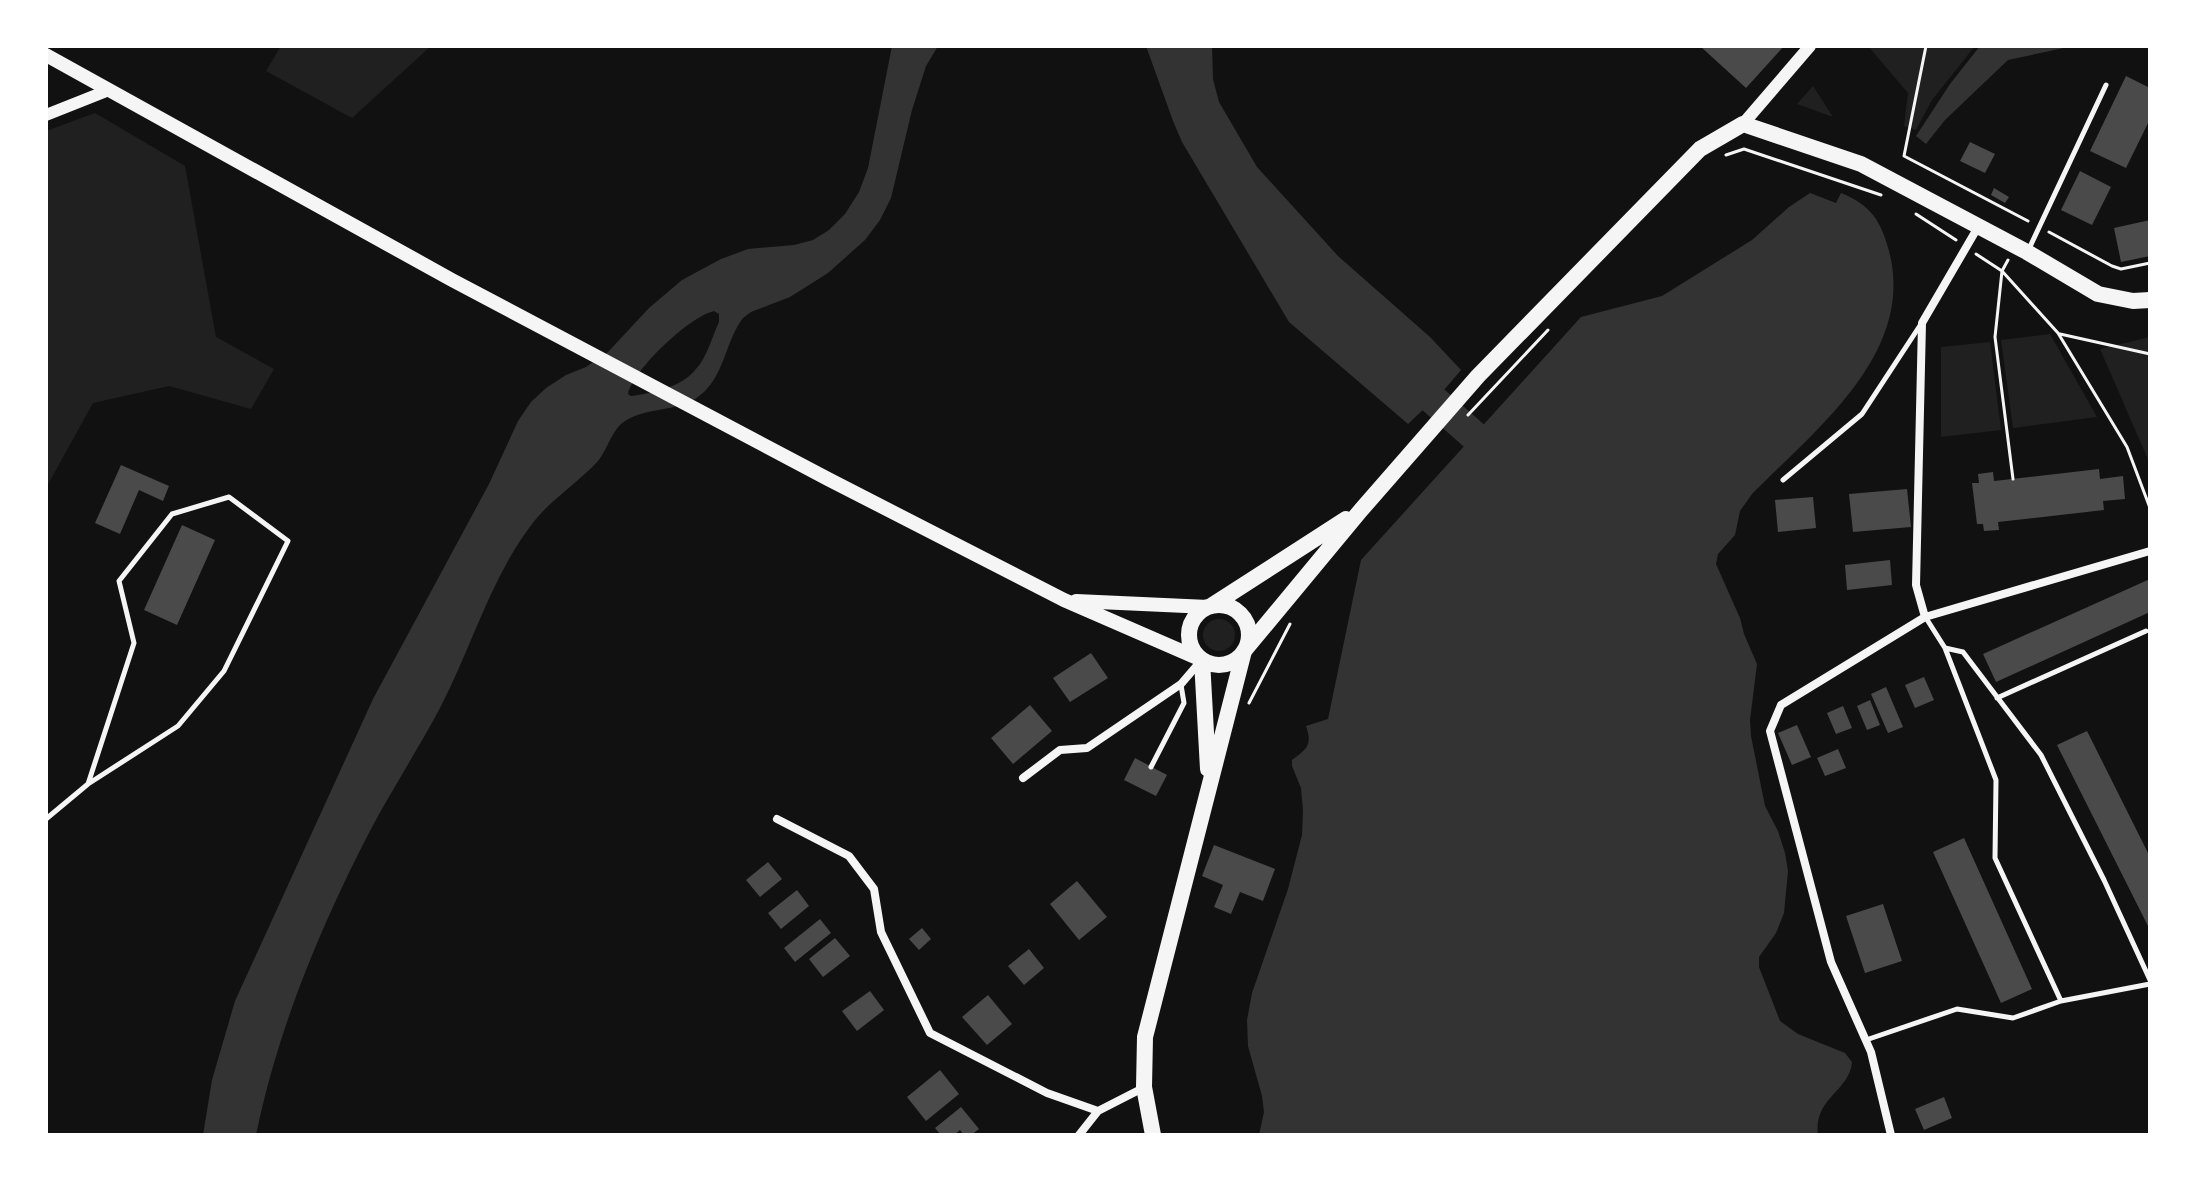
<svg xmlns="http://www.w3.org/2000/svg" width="2196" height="1181" font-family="'Source Sans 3',sans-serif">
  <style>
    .green { fill: #202020 }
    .water { fill: #333; fill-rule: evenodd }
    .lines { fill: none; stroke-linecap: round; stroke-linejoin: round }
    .river { stroke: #333; stroke-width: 30 }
    .building { fill: #4a4a4a }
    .path { stroke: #f5f5f5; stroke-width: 3 }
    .service { stroke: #f5f5f5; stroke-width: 5 }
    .minor { stroke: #f5f5f5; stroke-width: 8 }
    .tertiary { stroke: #f5f5f5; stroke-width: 12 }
    .secondary { stroke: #f5f5f5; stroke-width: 14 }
    .primary { stroke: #f5f5f5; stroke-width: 16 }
  </style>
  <rect width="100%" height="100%" fill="#111"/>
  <!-- green -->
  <path class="green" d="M281,46h150l-79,72 -86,-47z
    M1868,46h107l-43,54 -16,30 -12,-4 4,-33z
    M1813,86l20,31 -36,-13z
    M95,113l90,53 31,171 58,32 -23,40 -82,-23 -76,17 -47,85v-357z
    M2050,334l47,83 -84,11 -12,-88z
    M2150,337v127l-50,-115z
    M1990,342l11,88 -60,7v-90z
    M1203 635a16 16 0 1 1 32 0a16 16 0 1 1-32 0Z"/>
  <!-- water -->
  <path class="water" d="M892,46h46l-12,20 -14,44 -21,88 -11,22 -15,20 -37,33 -38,24 -39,15 -8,6c-17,22 -18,54 -39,74 -21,21 -56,14 -79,29 -13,8 -17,28 -27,40 -20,22 -47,38 -66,63 -42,55 -60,123 -92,184 -22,41 -47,80 -69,121 -50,96 -93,199 -115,306h-53l9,-55 23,-79 138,-302 116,-215 29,-63 13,-19 15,-14 20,-13 20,-8 22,-15 41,-44 33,-28 39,-21 27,-10 46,-4 19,-5 16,-10 16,-16 14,-22 9,-24zM714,311l5,3v8c-7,15 -12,35 -23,47 -14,18 -43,24 -65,27l-3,-2c6,-25 61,-77 86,-83z
    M1146,46h66l1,33 6,23 38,65 81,89 92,81 31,33 -17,20 -36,34 -119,-102 -107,-180 -9,-21z
    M1980,46h93l-65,14 -63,60 -19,24 -10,-8 34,-52z
    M1810,193l26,10 5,-10c30,12 40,28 48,58 27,102 -74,179 -137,243l-12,17 -5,24 -17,19 -2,10 24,54 4,16 13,30 -7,56 1,16 14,70 13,25 7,22 3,18 -4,42 -8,20 -17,24v10l21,54 18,13 47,19 7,9c-2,29 -39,36 -34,73h-559l5,-23 -2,-16 -14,-50 -1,-26 5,-27 36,-104 14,-54 1,-24 -2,-23 -9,-22v-6c14,-11 21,-14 14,-34l22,-7 33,-159 220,-243 81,-21 90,-56 37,-33z"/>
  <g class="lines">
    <!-- river -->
    <path class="river" d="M1403,373l102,90"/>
  </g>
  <!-- building -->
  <path class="building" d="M1700,46h84l-38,42z
    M2126,76l24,12v31l-24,49 -36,-17z
    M1970,142l25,12 -10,19 -25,-12z
    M2080,171l31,16 -19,38 -31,-15z
    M1994,188l15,9 -4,6 -14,-8z
    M2150,220v36l-29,6 -7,-34z
    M121,465l48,21 -6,15 -24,-11 -19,44 -25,-11z
    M2099,469l1,10 23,-3 2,23 -22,2 1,9 -106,12 1,8 -15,1 -1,-7h-6l-5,-41h7l-1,-9 15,-2 1,9z
    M1907,489l4,38 -58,5 -4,-38z
    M1813,497l3,31 -38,4 -3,-32z
    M182,525l33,15 -38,85 -33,-15z
    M1890,560l2,25 -45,5 -2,-25z
    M2150,579v33l-154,70 -13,-28z
    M1091,653l17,25 -38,24 -17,-24z
    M1924,677l10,23 -19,8 -10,-23z
    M1886,687l17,40 -15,6 -17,-39z
    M1870,700l10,25 -13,5 -10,-24z
    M1030,705l22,26 -39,33 -22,-26z
    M1843,706l9,22 -16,6 -9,-21z
    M1797,725l14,32 -19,8 -14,-32z
    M2087,731l63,126v73l-93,-185z
    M1838,749l8,19 -21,8 -8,-18z
    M1135,758l32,17 -11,21 -32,-16z
    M1964,838l68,151 -31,14 -68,-151z
    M1214,845l61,24 -12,32 -23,-9 -9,22 -17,-7 9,-22 -21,-9z
    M768,862l14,17 -22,18 -14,-17z
    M1077,881l30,36 -28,23 -29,-36z
    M797,890l12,16 -28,23 -13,-16z
    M1883,904l19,57 -37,12 -19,-57z
    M820,919l11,14 -36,29 -11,-14z
    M922,928l9,11 -12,11 -10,-11z
    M835,938l15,18 -27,21 -14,-18z
    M1029,949l15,19 -20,17 -16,-19z
    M870,991l14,19 -27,21 -15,-20z
    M988,995l24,29 -25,21 -25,-28z
    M940,1070l19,24 -33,27 -19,-24z
    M1944,1097l8,21 -28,12 -9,-21z
    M961,1107l18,22 -8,6h-7l-4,-5 -6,5h-13l-6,-7z"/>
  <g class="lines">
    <!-- path -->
    <path class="path" d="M1926,46l-22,110 124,65
      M1726,155l18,-6 137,46
      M1916,214l40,26
      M2049,232l63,34 9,3 29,-6
      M1976,254l26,17 -7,66 18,142
      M2008,260l-6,11 56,62 69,114 23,61
      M2060,334l90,20
      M1468,415l80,-85
      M1249,703l41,-79"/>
    <!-- service -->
    <path class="service" d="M2028,251l78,-166
      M1783,480l79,-66 59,-90
      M1926,618l19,30 51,132 -1,78 66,143 89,-17
      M1945,648l18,4 78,103 63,125 46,100
      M1997,698l149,-67
      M1151,767l33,-64 -3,-18
      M46,819l42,-35 90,-58 46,-55 64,-130 -59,-44 -57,17 -53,67 15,62 -46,141
      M1866,1040l91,-31 56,9 48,-17"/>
    <!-- minor -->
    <path class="minor" d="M1925,617l-9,-32 6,-262 56,-96
      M1023,778l37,-28 27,-2 94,-64 18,-21
      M777,819l72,37 25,33 7,43 49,101 117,60 51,18
      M1079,1135l19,-24 45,-23
      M1891,1135l-20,-83 -40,-90 -61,-231 11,-26 144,-88 225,-66"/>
    <!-- tertiary -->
    <path class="tertiary" d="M46,115l63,-25
      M1743,124l67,-78"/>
    <!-- secondary -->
    <path class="secondary" d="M46,55l406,225 376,199 236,121 138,60
      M1076,601l132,6"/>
    <!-- primary -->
    <path class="primary" d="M1189 635a30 30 0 1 1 60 0a30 30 0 1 1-60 0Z
      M1211,606l135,-87
      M1202,660l6,109
      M1153,1135l-9,-48 1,-50 99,-386 117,-141 117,-134 222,-227 43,-25 118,40 166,88 71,42 35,7 17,-1"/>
  </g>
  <!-- border -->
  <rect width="2196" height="1181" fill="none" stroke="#ffffff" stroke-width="96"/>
</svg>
